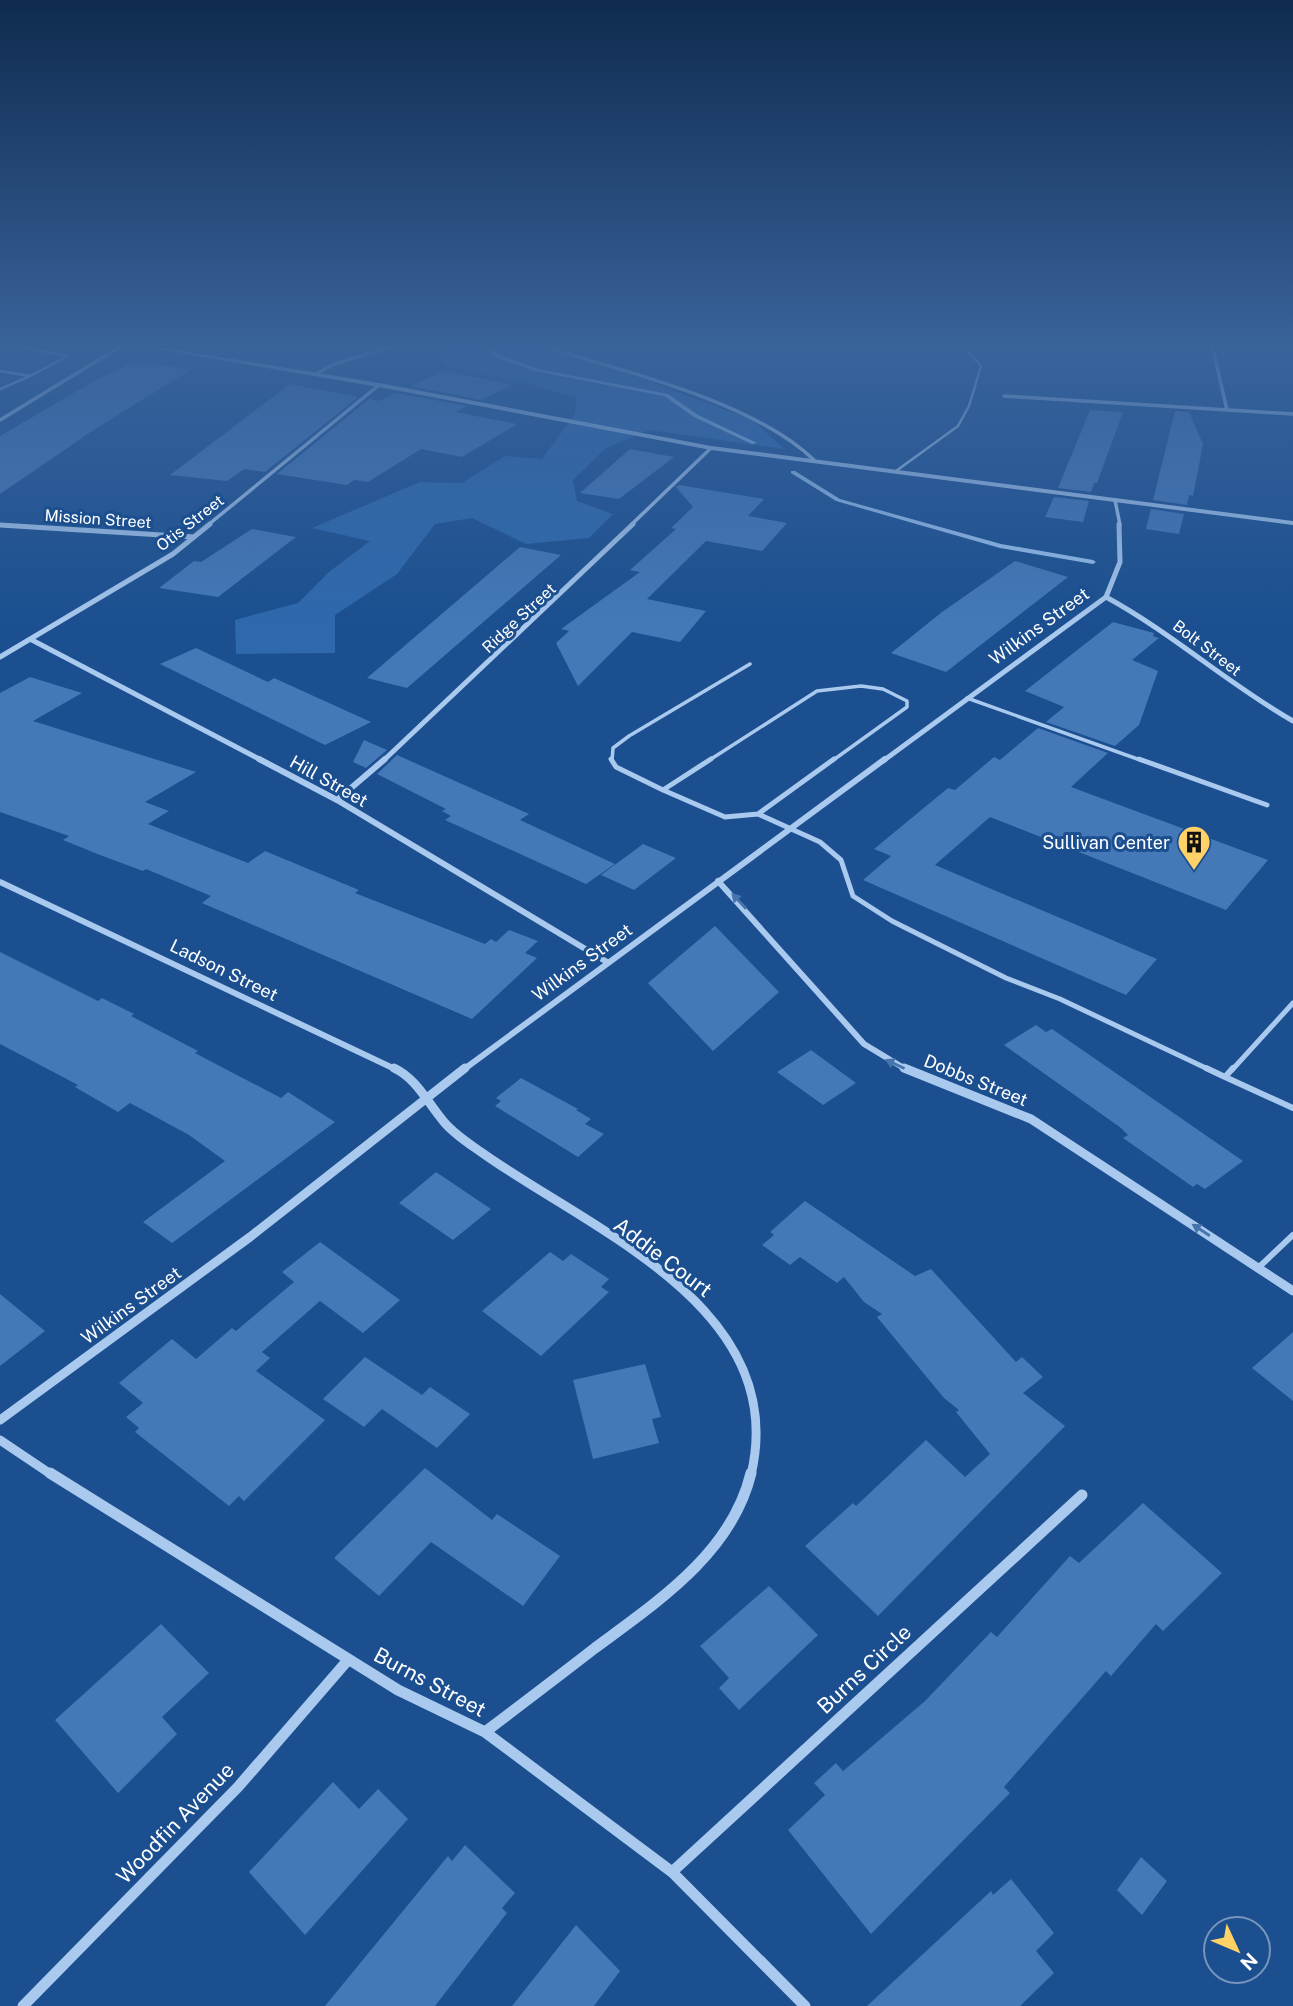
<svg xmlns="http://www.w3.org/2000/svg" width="1293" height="2006" font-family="'Public Sans',sans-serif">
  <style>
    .green { fill: #2e69ad }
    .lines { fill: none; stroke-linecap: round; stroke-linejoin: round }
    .stream { fill: #9cc4f0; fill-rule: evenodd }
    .building { fill: #4478b7 }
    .service-far3 { stroke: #a9c9ee; stroke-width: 2.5 }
    .service-far2 { stroke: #a9c9ee; stroke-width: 3.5 }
    .service-far1 { stroke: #a9c9ee; stroke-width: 5 }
    .service { stroke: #a9c9ee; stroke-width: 6 }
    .minor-far4 { stroke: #a9c9ee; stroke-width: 3.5 }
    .minor-far3 { stroke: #a9c9ee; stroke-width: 5 }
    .minor-far2 { stroke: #a9c9ee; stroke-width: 6 }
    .minor-far1 { stroke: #a9c9ee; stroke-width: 9 }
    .minor { stroke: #a9c9ee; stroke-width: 11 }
    .tertiary { fill: #a9c9ee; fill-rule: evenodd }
    .oneway { fill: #4674ac }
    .labels { text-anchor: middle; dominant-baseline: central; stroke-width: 6; stroke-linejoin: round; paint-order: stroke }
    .far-street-label { font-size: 16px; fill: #fff; stroke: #1b4f8f }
    .street-label { font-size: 18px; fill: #fff; stroke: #1b4f8f }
    .poi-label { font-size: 18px; fill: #fff; stroke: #1b4f8f; text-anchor: end }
    .near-street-label { font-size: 21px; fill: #fff; stroke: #1b4f8f }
  </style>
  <rect width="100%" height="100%" fill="#1b4f8f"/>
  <!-- green -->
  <path class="green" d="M433,345h108l34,9 178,66 31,29 -135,-19 -43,18 -33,32 4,21 36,13 -24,24 -63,6 -54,-26 -37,6 -38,50 -62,41v38l-99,1 -1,-34 63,-17 31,-31 41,-31 -58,-13 108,-46 42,1 43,-27 37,3 33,-45 2,-16 -47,-14 -84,-18z"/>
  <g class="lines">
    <!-- stream -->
    <path class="stream" d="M477,345h6l19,11 36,13 130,25 30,21 59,28 -5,1 -58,-27 -30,-21 -129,-25 -37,-13z
      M791,471h4l45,28 161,45 92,16 3,2 -3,2 -93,-16 -164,-47 -45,-28z"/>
  </g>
  <!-- building -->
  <path class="building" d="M134,362l58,7 -97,60 -95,65v-58l94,-55z
    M445,371l67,14 -31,15 -70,-14z
    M290,384l68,13 -93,75 -21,-3 -17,12 -57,-6z
    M396,393l71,13 -12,6 62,12 -55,33 -41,-8 -53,33 -14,-2 -7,5 -70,-11 92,-75 10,2z
    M1090,410l33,2 -26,71h-3l-3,9 -33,-4z
    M1175,411l14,1 14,32 -10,52 -4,-1 -2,10 -34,-5z
    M630,449l44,8 -55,42 -39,-6z
    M679,485l85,14 -16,17 39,7 -25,28 -56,-10 -59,58 59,12 -26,31 -48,-10 -54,54 -22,-43 13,-12 -8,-2 79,-57 -10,-2 46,-41 -5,-1 22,-21 -17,-20z
    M1054,497l35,4 -6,21 -38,-5z
    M1151,509l33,5 -5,20 -33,-5z
    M252,529l44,8 -78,60 -59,-9 35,-27 7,1z
    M520,547l41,8 -154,133 -40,-10z
    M1015,561l53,16 -122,95 -55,-19 51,-41z
    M1113,622l41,11 -1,3 6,2 -27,22 26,11 -19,54 -24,21 -69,-24 18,-15 -39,-16z
    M196,648l72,34 6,-4 97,44 -46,23 -165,-81z
    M30,677l52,16 -49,28 163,51 -51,30 24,9 -21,13 100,39 17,-12 94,39 -4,3 130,51 6,-5 5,3 13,-12 29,11 -13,12 12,5 -65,61 -270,-116 9,-7 -65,-27 -3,2 -43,-16 -37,-15 6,-4 -69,-24v-119z
    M1038,728l70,25 -37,34 197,73 -42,50 -236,-93 -55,48 222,94 -31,36 -263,-115 28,-24 -17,-7 74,-61 7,2 39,-33 6,3z
    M364,740l23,10 -21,18 -13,-6z
    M397,755l132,59 -9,6 95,44 -29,20 -141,-64 6,-4 -9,-5 4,-2 -69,-35z
    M643,844l33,14 -42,32 -33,-15z
    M715,926l64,66 -66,59 -65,-68z
    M0,952l98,49 4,-3 32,16 -3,2 67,35 -3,2 86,45 7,-6 47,30 -163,121 -29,-21 82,-61 -36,-26 -59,-32 -12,9 -43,-25 3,-2 -78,-41z
    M1036,1025l10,7 6,-3 191,132 -38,28 -8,-5 -4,3 -70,-49 5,-3 -7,-7 -117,-83z
    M811,1050l45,33 -33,22 -46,-33z
    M521,1078l57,31 -2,1 15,9 -6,5 19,10 -26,23 -83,-51 6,-5 -5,-3z
    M436,1172l55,37 -38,31 -54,-37z
    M805,1201l110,75 16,-7 85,93 6,-5 21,20 -20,16 42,33 -187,190 -73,-70 48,-43 3,3 70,-66 39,37 25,-23 -34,-42 3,-2 -15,-12 -67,-81 5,-3 -18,-12 -20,-25 -7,6 -37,-26 -10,8 -28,-20 12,-10 -4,-3z
    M320,1242l80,58 -37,33 -43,-32 -58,51 8,6 -14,13 69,49 -81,81 -5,-5 -10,10 -94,-74 4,-4 -13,-11 17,-14 -24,-20 53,-44 24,20 36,-31 4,3 58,-49 -12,-10z
    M550,1252l13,9 8,-7 38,25 -8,8 8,5 -68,64 -59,-45z
    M0,1294l45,37 -45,35z
    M1293,1332v69l-41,-33z
    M365,1357l57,38 8,-8 40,27 -33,34 -55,-39 -18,18 -41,-28z
    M645,1364l16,53 -9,2 7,24 -66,16 -20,-79z
    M425,1468l67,52 5,-6 63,42 -37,50 -92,-64 -52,54 -45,-38z
    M1143,1503l79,70 -59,58 -7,-7 -45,52 -5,-5 -102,116 6,6 -139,141 -83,-104 37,-35 -11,-12 22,-20 7,8 82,-70 66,-69 6,5 73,-81 9,7z
    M769,1586l49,49 -79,75 -20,-22 10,-10 -29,-32z
    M161,1624l48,49 -47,44 15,17 -59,59 -63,-73z
    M333,1782l26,27 19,-20 30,30 -103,116 -56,-63z
    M465,1845l50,48 -13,15 5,5 -72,93h-110l123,-150 4,5z
    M1141,1857l26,24 -25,34 -25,-25z
    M1011,1879l43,54 -18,18 18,22 -34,33h-153l124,-115 2,4z
    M576,1925l44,46 -26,35h-82z"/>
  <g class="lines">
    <!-- service-far3 -->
    <path class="service-far3" d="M10,345l58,11 -38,20
      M0,371l30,5 -30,13
      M896,471l62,-45 11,-20 12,-40 -14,-15"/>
    <!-- service-far2 -->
    <path class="service-far2" d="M967,698l176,63
      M612,761l1,-13 16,-12 121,-72
      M708,761l109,-70 44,-5 22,3 24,12v6l-75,54"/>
    <!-- service-far1 -->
    <path class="service-far1" d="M611,759l5,8 47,23
      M711,759l-48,31 62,27 33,-3
      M1139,759l128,46
      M758,814l62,28 21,18 12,36 39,25 114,57 54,21 150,71
      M758,814l76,-55
      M1232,1070l61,-67"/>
    <!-- service -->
    <path class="service" d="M1206,1068l19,9
      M1233,1068l-8,9 68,31
      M1258,1268l35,-33"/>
    <!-- minor-far4 -->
    <path class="minor-far4" d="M538,345c82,25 215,56 276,115
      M1212,345l15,65
      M316,374l18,-10 65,-19
      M1004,396l289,18
      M0,420l123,-75
      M1115,500l5,25
      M0,525h7
      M208,525l171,-140
      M631,525l80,-77"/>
    <!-- minor-far3 -->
    <path class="minor-far3" d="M0,525l194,12
      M1106,597c66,36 122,87 187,124
      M30,639l233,122
      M0,657l173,-103 37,-30
      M383,761l250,-237
      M883,761l223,-164 14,-35 -1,-38"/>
    <!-- minor-far2 -->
    <path class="minor-far2" d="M259,759l78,41 270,162
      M337,800l48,-41
      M718,881l146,163 43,26
      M0,882l397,188
      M463,1070l422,-311"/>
    <!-- minor-far1 -->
    <path class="minor-far1" d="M394,1068c23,11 33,34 50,54 10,12 24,21 37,30 109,78 310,155 270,323
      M904,1068l127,51 262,172
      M0,1420l250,-183 215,-169
      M0,1440l52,35"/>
    <!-- minor -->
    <path class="minor" d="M50,1473l348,217 87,42 187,140 133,134
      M485,1732c37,-28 74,-56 110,-84 62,-46 137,-95 156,-175
      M672,1872l410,-377
      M23,2006l215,-219 110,-127"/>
    <!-- tertiary -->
    <path class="tertiary" d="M133,345h14l232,38 332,63 582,75v4l-582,-75 -332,-63z"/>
  </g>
  <!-- one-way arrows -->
  <defs><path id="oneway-solid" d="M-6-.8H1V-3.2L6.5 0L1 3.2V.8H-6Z" transform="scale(1.75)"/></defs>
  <g class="oneway">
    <use href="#oneway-solid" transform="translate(739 901) rotate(-133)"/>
    <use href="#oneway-solid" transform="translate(895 1064) rotate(-155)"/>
    <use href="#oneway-solid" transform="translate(1201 1230) rotate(-147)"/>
  </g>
  <!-- sky -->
  <linearGradient id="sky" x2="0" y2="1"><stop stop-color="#0f2b4f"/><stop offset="0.55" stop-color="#39639b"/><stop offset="1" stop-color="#39639b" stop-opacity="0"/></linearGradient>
  <rect width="1293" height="626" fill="url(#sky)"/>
  <!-- icons -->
  <defs>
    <symbol id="building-pin" viewBox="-11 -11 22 30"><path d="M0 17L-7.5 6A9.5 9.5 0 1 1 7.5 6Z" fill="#ffd166" stroke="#1b4f8f"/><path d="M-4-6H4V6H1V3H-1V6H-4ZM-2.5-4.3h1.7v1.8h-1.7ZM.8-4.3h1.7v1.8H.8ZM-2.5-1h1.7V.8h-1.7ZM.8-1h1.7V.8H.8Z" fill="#111"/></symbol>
  </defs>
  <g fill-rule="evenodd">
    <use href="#building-pin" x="1175" y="823" width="38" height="52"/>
  </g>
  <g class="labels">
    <!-- far-street labels -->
    <g class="far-street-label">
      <text transform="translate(98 519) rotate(4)">Mission Street</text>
      <text transform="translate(190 523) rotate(-38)">Otis Street</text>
      <text transform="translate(519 618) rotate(-43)">Ridge Street</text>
      <text transform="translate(1207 648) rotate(37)">Bolt Street</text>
    </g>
    <!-- street labels -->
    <g class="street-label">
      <text transform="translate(1039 626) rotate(-36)">Wilkins Street</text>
      <text transform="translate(329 781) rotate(29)">Hill Street</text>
      <text transform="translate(582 962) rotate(-36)">Wilkins Street</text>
      <text transform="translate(224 970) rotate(26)">Ladson Street</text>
      <text transform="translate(976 1080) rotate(22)">Dobbs Street</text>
      <text transform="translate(131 1305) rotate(-36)">Wilkins Street</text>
    </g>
    <!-- poi labels -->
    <g class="poi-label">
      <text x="1170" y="842">Sullivan Center</text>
    </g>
    <!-- near-street labels -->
    <g class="near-street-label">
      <text transform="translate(663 1257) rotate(37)">Addie Court</text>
      <text transform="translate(864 1669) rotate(-43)">Burns Circle</text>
      <text transform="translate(430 1682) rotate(28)">Burns Street</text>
      <text transform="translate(175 1823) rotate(-46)">Woodfin Avenue</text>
    </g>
  </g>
  <!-- north arrow -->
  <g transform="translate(1237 1950) rotate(134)"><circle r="33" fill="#1b4f8f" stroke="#7695bc" stroke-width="2"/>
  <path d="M0-5L12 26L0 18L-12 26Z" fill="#ffd166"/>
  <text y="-10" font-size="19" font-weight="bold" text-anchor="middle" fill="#ffffff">N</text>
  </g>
</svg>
